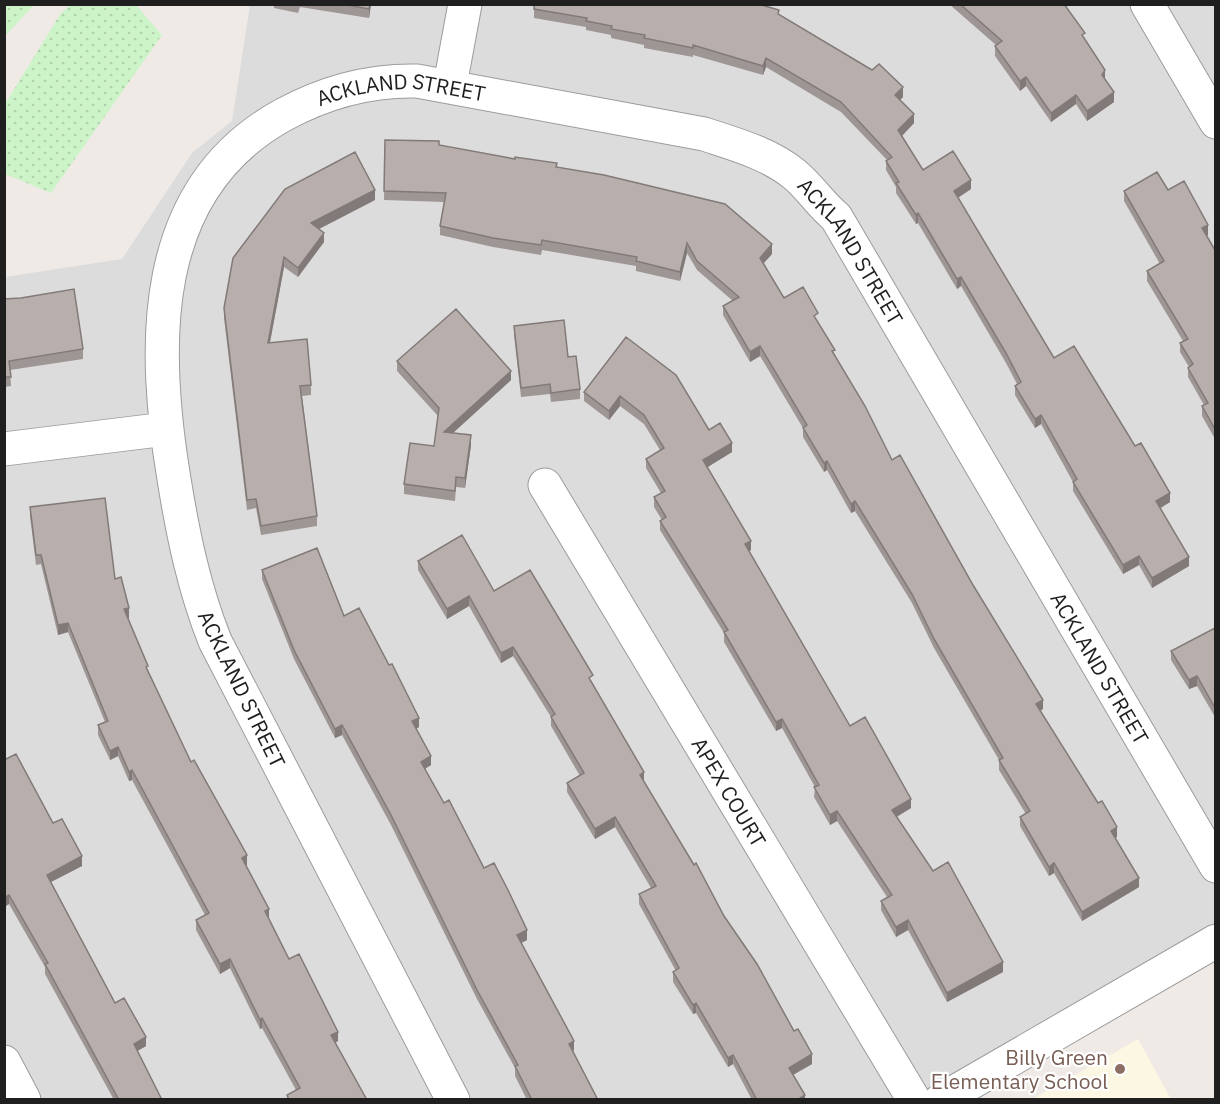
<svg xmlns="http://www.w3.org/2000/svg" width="1220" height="1104" font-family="'IBM Plex Sans',sans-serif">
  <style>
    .residential { fill: #dddcdc }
    .education { fill: #fcf7e2 }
    .park { fill: url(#park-dots) }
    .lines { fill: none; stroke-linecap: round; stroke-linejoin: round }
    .minor-casing { stroke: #9c9c9c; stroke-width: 35 }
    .minor { stroke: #fff; stroke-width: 33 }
    .wall { fill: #9e9694 }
    .shaded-wall { fill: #817a78 }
    .building { fill: #b8afac; stroke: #817a78; stroke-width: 1.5 }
    .education-dot { fill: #8d6e63; stroke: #fff; stroke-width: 2 }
    .labels { text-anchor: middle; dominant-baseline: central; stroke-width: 4.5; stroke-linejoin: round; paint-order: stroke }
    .street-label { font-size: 21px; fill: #1f1f1f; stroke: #fff }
    .education-label { font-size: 21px; fill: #785e54; stroke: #fff; text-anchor: end }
  </style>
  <defs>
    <pattern id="park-dots" width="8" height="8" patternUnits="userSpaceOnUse" patternTransform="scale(1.5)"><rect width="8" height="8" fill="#cdf4c8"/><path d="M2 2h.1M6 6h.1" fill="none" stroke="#b0d1ab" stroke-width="1.8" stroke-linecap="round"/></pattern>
  </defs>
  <rect width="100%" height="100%" fill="#efeae6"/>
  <!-- residential -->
  <path class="residential" d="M250,5h965v926l-284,168 -926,1v-823l117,-18 70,-106 40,-32z"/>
  <!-- education -->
  <path class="education" d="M1138,1039l33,60h-138z"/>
  <!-- park -->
  <path class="park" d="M5,4l29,1 -29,31 -1,-31z
    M72,4l64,1 26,30 -111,158 -46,-19v-70l56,-91z"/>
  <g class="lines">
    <defs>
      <g id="minor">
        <path d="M1147,4l69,118"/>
        <path d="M450,85l15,-81"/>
        <path d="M4,449l162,-20"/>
        <path id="s1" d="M545,485l369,615"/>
        <path d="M4,1062l20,38"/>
        <path id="s2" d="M453,1100l-238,-459c-21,-53 -32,-106 -41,-162 -22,-132 -27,-289 109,-364 42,-23 87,-35 134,-34l287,53c30,10 64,19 90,40 16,13 26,30 42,43l380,649"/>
        <path d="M941,1100l275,-159"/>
      </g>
    </defs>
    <!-- minor casing -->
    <use href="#minor" class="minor-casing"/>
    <!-- minor -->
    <use href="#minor" class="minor"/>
  </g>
  <!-- wall -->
  <path class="wall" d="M274,4h97l-2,14 -69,-11 -2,6 -24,-5z
    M949,4h115l21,36 20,40 9,22 -27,19 -11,-17 -25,18 -25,-36 -6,5 -25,-35v-10l1,-1z
    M534,9l245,6 124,82 -3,3 14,23 -12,13 21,34 48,19 -13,9 96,160 81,88 35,56 -9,6 28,58 -37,22 -13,-23 -16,9 -50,-83v-9l-32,-58 -6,4 -20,-33v-9l2,-2 -11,-21 -45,-77 -4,3 -39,-66 -2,1 -20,-31v-6l-10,-17v-9l1,-1 -46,-48 -75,-45 -3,8 -70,-20v2l-49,-9v-3l-33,-7v-3l-25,-5v-3l-52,-9z
    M385,140l54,5 118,22 215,87 -8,9 20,35 34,24 17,33 57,105 151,249 -3,2 77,126 -2,1 24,49 -57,34 -28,-48 -5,3 -29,-50v-9l6,-3 -27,-44v-10l-65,-112 -22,-45 -57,-92 -4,2 -24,-43 -3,2 -21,-35v-9l-43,-72 -10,6 -27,-47v-9l10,-5 -36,-31 -10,-17 -7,28 -44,-10v-5l-94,-16 -1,5 -48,-8 -53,-12v-9l4,-24 -60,-2z
    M1168,190l40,45 -1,1 8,14v189l-13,-23v-10l2,-1 -16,-28v-9l1,-1 -9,-15v-9l3,-2 -36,-60v-10l13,-7 -36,-63v-10z
    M375,200l-56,29 5,13 -26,35 -14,-10 -14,76 41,42v10l-9,1 15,120v10l-56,9 -5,-27 -9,2 -23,-192v-10l9,-50z
    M4,299l79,50v10l-73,11 1,16 -7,1z
    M514,326l54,31 12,32v10l-29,3 -1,-8 -29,3 -7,-62z
    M626,337l83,93 23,22 -25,15 44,83 -2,1 101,175 61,82 -14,9 36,54 70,101 -56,30 -39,-72 -12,7 -15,-27v-9l6,-4 -50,-76 -7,4 -16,-28 1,-10 -33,-59 -6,3 -52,-89v-9l-64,-103v-9l2,-1 -8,-13v-10l7,-4 -15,-25v-9l14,-9 -16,-26 -24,-18 -11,14 -25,-19v-9z
    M397,361l114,19 -58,53 18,12 -6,43 -9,-1 -1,14 -51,-7v-10l30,-38 4,-30 -41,-45z
    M30,507l85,72 14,39h-1l20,54 43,90 56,103h-1l23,54 20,40 49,82 -3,2 32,57h-80v-5l9,-5 -34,-62 -2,1 -30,-61 -10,6 -24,-44v-10l9,-5 -73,-135 -3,1 -11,-25 -8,4 -12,-25v-10l7,-3 -37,-90 -10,3 -17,-71 -5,1 -6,-49z
    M418,561l76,30 99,93 51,98 168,282 -19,11 12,25h-53l-19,-36 -5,3 -32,-54 -3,1 -20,-32v-10l3,-1 -37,-67v-10l12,-6 -36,-61 -20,12 -28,-47v-9l13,-7 -29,-50v-9l-38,-61 -12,7 -32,-57 -22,13 -29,-49z
    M262,570l82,46 75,111 -3,2 15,36 -6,4 19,34 83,137 -6,3 53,107 -1,1 25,49h-71l-12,-24v-8l-38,-69 -86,-174 -49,-90 -7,3 -41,-79 -32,-80z
    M1215,628v89l-18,-31 -8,3 -18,-29v-9z
    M4,760l49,63 29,43 -31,16 64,121 31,43 -9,5 25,49h-48l-69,-126v-7l-36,-63 -5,3z"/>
  <!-- shaded-wall -->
  <path class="shaded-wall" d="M370,4h1l-2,14v-9z
    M766,58v9l-3,8v-9z
    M1105,70v9l-3,-4z
    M1026,77v9l-6,5v-10z
    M903,87v10l-8,8v-10z
    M1114,92v10l-27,19v-10z
    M1076,95v9l-25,18v-9z
    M914,114v9l-16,17v-10z
    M971,180v9l-17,11v-9z
    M375,190v10l-64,33v-10z
    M918,213v10l-2,1v-9z
    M1208,225v10l-6,3v-10z
    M324,233v9l-26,35v-9z
    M687,243v10l-7,28v-9z
    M772,244v10l-12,13v-9z
    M284,257v10l-16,85v-9z
    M961,277v9l-4,3v-10z
    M760,346v10l-10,6v-10z
    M511,371v9l-67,61v-9z
    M620,396v10l-11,14v-9z
    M1041,415v9l-6,4v-9z
    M471,435v10l-6,43v-10z
    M732,443v9l-29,18v-10z
    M827,461v9l-3,2v-9z
    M1170,493v9l-14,8v-9z
    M855,501v10l-4,2v-9z
    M751,541v9l-6,4v-10z
    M1139,556v9l-16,9v-9z
    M1189,557v9l-37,22v-10z
    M469,596v10l-22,13v-10z
    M129,608v10l-5,1v-10z
    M68,623v9l-10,3v-10z
    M513,647v9l-12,7v-10z
    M1197,676v10l-8,3v-9z
    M1043,700v9l-7,4v-9z
    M419,718v9l-7,4v-10z
    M782,719v9l-6,3v-9z
    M342,725v10l-7,3v-9z
    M118,747v9l-8,4v-9z
    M431,756v9l-10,6v-9z
    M132,770v10l-3,1v-9z
    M644,772v10l-4,-7z
    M911,799v9l-19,11v-9z
    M837,811v10l-7,4v-10z
    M615,817v10l-20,12v-10z
    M1117,827v10l-6,3v-9z
    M247,855v10l-5,2v-9z
    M82,856v10l-35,18v-9z
    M1054,863v10l-5,3v-9z
    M1139,878v9l-57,34v-9z
    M9,895v9l-5,3v-9z
    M269,909v10l-4,-8z
    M908,920v10l-12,7v-10z
    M527,930v10l-10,5v-10z
    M230,959v9l-10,6v-10z
    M1003,962v10l-56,30v-9z
    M696,1003v10l-3,1v-9z
    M262,1018v10l-2,1v-9z
    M338,1032v9l-7,4v-10z
    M146,1037v9l-12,7v-9z
    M574,1041v9l-5,4v-10z
    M812,1054v10l-23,13v-9z
    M733,1055v9l-5,3v-9z
    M805,1095v5h-8z"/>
  <!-- building -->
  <path class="building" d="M342,4h28l-1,5z
    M534,4h224l21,6 -1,4 94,56 7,-6 24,23 -8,8 19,19 -16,16 25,40 30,-19 18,29 -17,11 100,167 20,-12 61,100 6,-3 29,50 -14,8 33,56 -37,21 -13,-22 -16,9 -50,-83 4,-3 -36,-64 -6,4 -20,-33 6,-4 -15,-29 -45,-76 -4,2 -39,-66 -2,2 -20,-32 3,-1 -13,-21 6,-4 -51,-55 -75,-44 -3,8 -70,-21v3l-49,-10 1,-3 -34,-6 1,-3 -26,-5 1,-3 -53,-9z
    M960,4h104l21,29 -3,2 23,35 -3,5 12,17 -27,19 -11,-16 -25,18 -25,-36 -6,4 -25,-35 7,-5z
    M385,140l54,1v4l76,14v-2l42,6 -1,4 48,8 121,29 47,40 -12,14 24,40 19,-11 15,26 -4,3 21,34 -3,1 33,55 27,54 8,-5 73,130 70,115 -7,4 62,99 4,-2 15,26 -6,4 28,47 -57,34 -28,-49 -5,4 -29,-50 10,-6 -31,-51 4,-2 -69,-119 -22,-45 -57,-93 -4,3 -24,-43 -3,2 -21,-35 4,-3 -47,-79 -10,6 -27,-46 16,-9 -42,-36 -10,-18 -7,29 -44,-11 1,-4 -95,-17 -1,5 -48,-7 -53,-12 6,-33 -62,-2z
    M355,152l20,38 -64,33 13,10 -26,35 -14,-11 -16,86 39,-4 4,46 -11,1 17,130 -56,10 -5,-27 -9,1 -23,-192 9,-50 52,-69z
    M1157,172l11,18 16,-9 24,44 -6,3 13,22v179l-13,-23 6,-3 -20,-35 5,-4 -13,-21 8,-4 -41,-68 17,-10 -40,-70z
    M74,289l9,60 -74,12 2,16h-7v-78l17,-1z
    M456,309l55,62 -67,61 27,3 -6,43 -9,-1 -1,14 -51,-7 6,-41 24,3 5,-38 -42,-47z
    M564,320l4,37 8,-1 4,33 -29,4 -1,-9 -29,4 -7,-62z
    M626,337l50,38 33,55 11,-7 12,20 -29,17 48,81 -6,3 105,182 15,-9 46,82 -19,11 41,61 15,-9 55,100 -56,31 -39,-73 -12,7 -15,-26 11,-6 -55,-84 -7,4 -16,-28 5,-2 -37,-66 -6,3 -52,-90 4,-2 -68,-109 6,-4 -12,-20 11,-6 -19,-32 18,-11 -20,-33 -24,-19 -11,15 -25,-19z
    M105,498l10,81 6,-2 8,31 -5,1 24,57 -2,1 45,95 3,-2 53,95 -5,3 27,51 -4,2 24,48 10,-5 39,78 -7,3 36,65h-78l-2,-5 13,-7 -38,-70 -2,2 -30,-61 -10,5 -24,-44 13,-7 -77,-143 -3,2 -11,-25 -8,4 -12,-26 10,-4 -40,-98 -10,2 -17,-70h-5l-6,-48z
    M462,535l32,56 36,-21 63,105 -4,3 55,94 -4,3 54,90 2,-2 28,53 33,48 37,67 4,-2 14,25 -23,14 16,27 -8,5h-40l-24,-45 -5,3 -32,-55 -3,2 -20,-33 6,-4 -40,-74 17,-8 -41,-69 -20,12 -28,-46 17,-10 -33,-56 4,-3 -42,-67 -12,6 -32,-57 -22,13 -29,-48z
    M317,548l27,68 15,-8 30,57 3,-1 27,54 -7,3 19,35 -10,6 23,41 5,-3 35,68 10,-5 14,27 19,40 -10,5 57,106 -5,3 29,56h-66l-17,-34 3,-1 -41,-75 -86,-175 -49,-90 -7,4 -41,-79 -32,-80z
    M1215,628v80l-18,-32 -8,4 -18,-29z
    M16,754l37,69 9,-4 20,37 -35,19 68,128 9,-5 22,39 -12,7 28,56h-43l-74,-136 3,-1 -39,-68 -5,3v-138z"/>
  <!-- markers -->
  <circle class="education-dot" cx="1120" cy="1069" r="6"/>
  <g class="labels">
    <!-- street labels -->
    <g class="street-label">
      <text stroke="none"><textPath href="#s2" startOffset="1216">ACKLAND STREET</textPath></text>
      <text stroke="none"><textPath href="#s2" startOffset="1720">ACKLAND STREET</textPath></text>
      <text stroke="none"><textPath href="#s2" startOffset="2206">ACKLAND STREET</textPath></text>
      <text transform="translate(242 689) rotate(64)">ACKLAND STREET</text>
      <text stroke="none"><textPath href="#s1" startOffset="358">APEX COURT</textPath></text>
    </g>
    <!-- education labels -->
    <g class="education-label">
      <text x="1108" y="1057">Billy Green<tspan x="1108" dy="24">Elementary School</tspan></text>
    </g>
  </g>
  <!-- border -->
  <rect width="1220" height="1104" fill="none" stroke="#1f1f1f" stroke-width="12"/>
</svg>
